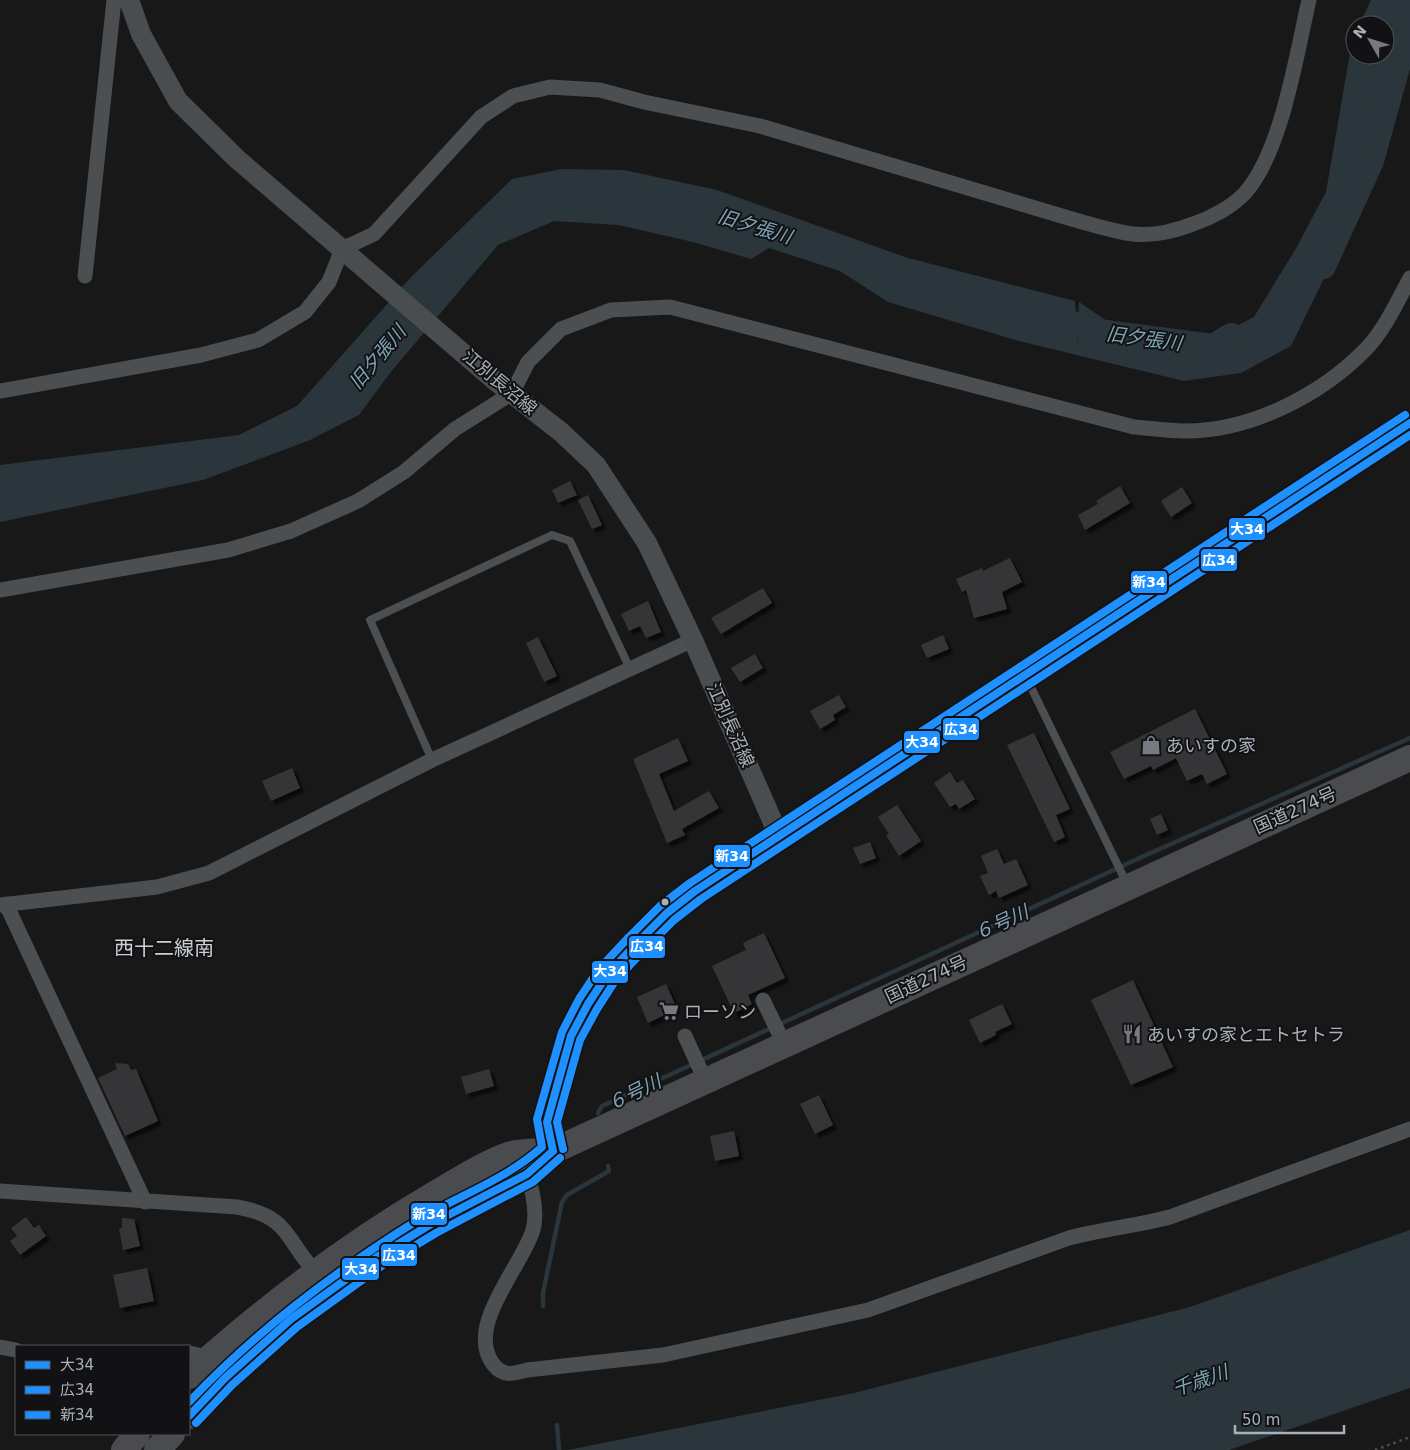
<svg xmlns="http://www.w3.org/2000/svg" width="1410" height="1450" font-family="'DejaVu Sans','Noto Sans JP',sans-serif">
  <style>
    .water { fill: #2a363b }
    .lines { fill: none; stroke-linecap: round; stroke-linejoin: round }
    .stream { stroke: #2a363b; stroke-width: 4.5 }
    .river { stroke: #2a363b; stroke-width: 26 }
    .building { fill: #363637; filter: url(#shadow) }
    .path { stroke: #4e5053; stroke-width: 2.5; stroke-dasharray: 2.5 4; stroke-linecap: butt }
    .lane { stroke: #4c4f51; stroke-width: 8 }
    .street { stroke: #4c4f51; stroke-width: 15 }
    .secondary { stroke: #4a4d50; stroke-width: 20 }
    .primary { stroke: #4a4b4d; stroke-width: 22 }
    .highway { stroke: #494b4e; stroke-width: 26 }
    .bus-1-casing { stroke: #121214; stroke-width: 11 }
    .bus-2-casing { stroke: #121214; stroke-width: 11 }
    .bus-3-casing { stroke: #121214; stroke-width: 11 }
    .bus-1 { stroke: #1e90ff; stroke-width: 8 }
    .bus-2 { stroke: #1e90ff; stroke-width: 8 }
    .bus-3 { stroke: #1e90ff; stroke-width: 8 }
    .bus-dot { fill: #a8b1ba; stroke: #121214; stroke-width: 2 }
    .labels { text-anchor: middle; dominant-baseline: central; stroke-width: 4; stroke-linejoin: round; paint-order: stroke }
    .street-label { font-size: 18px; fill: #a8b1ba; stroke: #121214 }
    .poi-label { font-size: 18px; fill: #a8b1ba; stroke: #121214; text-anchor: start }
    .water-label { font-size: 19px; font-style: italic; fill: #7da6b7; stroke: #121214 }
    .quarter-label { font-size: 20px; fill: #cacfd6; stroke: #121214 }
    .line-badge { stroke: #121214; stroke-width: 2 }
    .badge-label { font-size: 14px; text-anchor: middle; font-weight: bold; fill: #fff }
  </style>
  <defs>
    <filter id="shadow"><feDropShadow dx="4" dy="4" stdDeviation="1" flood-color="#0009"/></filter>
  </defs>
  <rect width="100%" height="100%" fill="#181818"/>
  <!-- water -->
  <path class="water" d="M1371,0h39v47l-31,59 -23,61 -27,101 -38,78 -50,27 -57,8 -165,-40 -131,-39 -48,-31 -71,-23 -18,11 -58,-17 -75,-17 -64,-4 -56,24 -108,128 -31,42 -49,25 -107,40 -203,42v-57l239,-30 58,-29 114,-129 101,-98 49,-10 63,1 93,20 191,68 167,43 3,45 1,-44 68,46 38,4 69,-35 41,-67 31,-58 26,-151 3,-7v21h30v-30h-26z
    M1410,1230v158l-181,62h-661l286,-57 336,-86z"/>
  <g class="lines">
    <!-- stream -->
    <path class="stream" d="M598,1113l4,-7 542,-250 266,-118
      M543,1306v-13l19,-91 5,-7 42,-24 -1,-5
      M557,1425l2,25"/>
    <!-- river -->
    <path class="river" d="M1323,266l48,-105 29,-105 10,-20
      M1042,314l56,18 115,15 18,-11"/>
  </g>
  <!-- building -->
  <path class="building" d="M570,481l7,14 -19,8 -6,-13z
    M1120,486l10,17 -45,27 -7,-15 20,-11 -2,-3z
    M1182,487l10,16 -21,14 -10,-16z
    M588,495l14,30 -10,4 -14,-29z
    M1010,558l12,24 -20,10 5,17 -33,9 -8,-28 -4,2 -6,-13 26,-11 1,3z
    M763,588l9,15 -51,31 -10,-16z
    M648,601l13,31 -15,6 -6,-12 -11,5 -8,-17z
    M943,635l6,14 -22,9 -6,-13z
    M538,637l19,39 -13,6 -18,-39z
    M755,654l8,14 -23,14 -9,-14z
    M839,695l7,12 -13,8 2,5 -15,9 -10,-18z
    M1195,709l32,65 -20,10 -5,-10 -15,7 -11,-23 -23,12 -2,-4 -27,13 -14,-27z
    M1034,733l36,76 -14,6 9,22 -11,5 -47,-97z
    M678,738l10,23 -29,13 15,37 35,-20 10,17 -37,21 3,6 -18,8 -34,-84z
    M292,768l8,20 -29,13 -9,-20z
    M950,772l7,11 6,-3 12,19 -16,10 -3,-5 -6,3 -16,-24z
    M897,805l24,36 -22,15 -13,-21 3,-1 -11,-17z
    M1161,814l7,16 -11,5 -7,-16z
    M870,842l6,16 -16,6 -7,-16z
    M997,849l7,15 12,-5 12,26 -29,13 -3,-7 -7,4 -9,-19 8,-3 -7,-17z
    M764,933l21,45 -37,17 4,9 -18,9 -22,-47 34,-16 -3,-7z
    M1133,980l40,87 -42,18 -40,-85z
    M666,984l11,25 -29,14 -11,-26z
    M1002,1004l10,20 -17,8 1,3 -16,8 -11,-23z
    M115,1063l13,1 3,6 5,-1 22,52 -33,15 -27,-58 19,-9z
    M489,1069l5,17 -28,8 -5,-17z
    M819,1095l14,30 -18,9 -15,-30z
    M734,1131l5,25 -24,5 -5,-25z
    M26,1217l8,11 5,-3 7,11 -26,19 -10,-14 7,-5 -6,-8z
    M122,1218l12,1 6,27 -17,4 -4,-21 3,-1z
    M147,1268l7,33 -34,7 -7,-33z"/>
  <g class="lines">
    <!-- path -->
    <path class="path" d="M1375,1450l35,-13"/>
    <!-- lane -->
    <path class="lane" d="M1026,677l101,207
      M432,760l-62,-140 182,-85 18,6 60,128"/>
    <!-- street -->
    <path class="street" d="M85,276l29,-276
      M0,391l201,-36 57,-15 47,-28 24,-30 13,-33 32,-15 107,-117 32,-21 37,-9 50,3 44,12 116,24 322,96c16,4 34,10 51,12 19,2 42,-3 60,-10 18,-6 39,-17 52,-31 37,-42 51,-137 64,-193
      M0,590l228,-40 63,-19 67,-30 46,-29 51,-43 57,-36 16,-31 33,-33 50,-19 59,-3 464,120c16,1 33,4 49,4 66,1 137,-35 183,-82 19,-20 31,-47 44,-71
      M6,904l139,298
      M0,905l157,-18 52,-14 223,-113 261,-120
      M763,1000l21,44
      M685,1036l20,44
      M527,1174c6,18 11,38 6,56 -12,38 -68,96 -40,134 10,13 20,10 34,6l136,-15 205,-45 201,-72c33,-9 67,-12 101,-21l240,-88
      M0,1191l237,16c57,10 48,37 83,69
      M0,1347l16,3
      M189,1353l9,2 13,10"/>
    <!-- secondary -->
    <path class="secondary" d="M129,0l12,34 37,67 59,58 256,220 68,53 35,33 51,78 46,97 86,196"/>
    <!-- primary -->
    <path class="primary" d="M553,1151l-6,-29 24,-86 17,-32 19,-29 29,-31 31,-31 28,-22 715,-468"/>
    <!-- highway -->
    <path class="highway" d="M189,1376c77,-69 155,-129 244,-181 24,-14 51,-32 78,-41 12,-3 28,-2 42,-3
      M189,1416l36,-38 66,-59 86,-62 54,-33 96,-50 26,-23 857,-393
      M124,1450l13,-16
      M157,1450l15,-16"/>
    <defs>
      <path id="bus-1" d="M553,1151l-6,-29 24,-86 17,-32 19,-29 29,-31 31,-31 28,-22 715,-468
        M189,1416l36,-38 66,-59 86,-62 54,-33 96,-50 26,-23"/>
      <path id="bus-2" d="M563,1149l-6,-27 23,-82 17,-31 18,-28 28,-30 31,-31 27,-21 709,-464
        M196,1423l36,-38 65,-58 86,-62 53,-32 97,-51 27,-24"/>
      <path id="bus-3" d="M189,1402c68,-72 145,-130 229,-182 42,-25 87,-40 124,-73l-5,-28 25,-87 17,-33 20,-30 30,-32 31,-31 30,-23 715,-468"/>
    </defs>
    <!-- bus-1 casing -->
    <use href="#bus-1" class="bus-1-casing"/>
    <!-- bus-2 casing -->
    <use href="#bus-2" class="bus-2-casing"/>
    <!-- bus-3 casing -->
    <use href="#bus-3" class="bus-3-casing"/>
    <!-- bus-1 -->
    <use href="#bus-1" class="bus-1"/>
    <!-- bus-2 -->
    <use href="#bus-2" class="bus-2"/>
    <!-- bus-3 -->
    <use href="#bus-3" class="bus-3"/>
  </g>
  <!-- icons -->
  <defs>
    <symbol id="shop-bare" viewBox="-9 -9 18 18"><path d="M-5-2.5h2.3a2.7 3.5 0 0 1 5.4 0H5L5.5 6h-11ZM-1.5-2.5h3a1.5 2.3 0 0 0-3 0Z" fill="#767b81" stroke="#121214" stroke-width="2.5" paint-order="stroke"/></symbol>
    <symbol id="supermarket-bare" viewBox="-9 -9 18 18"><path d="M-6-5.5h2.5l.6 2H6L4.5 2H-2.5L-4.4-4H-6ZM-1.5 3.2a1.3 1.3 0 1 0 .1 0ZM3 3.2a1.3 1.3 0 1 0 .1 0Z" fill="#767b81" stroke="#121214" stroke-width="2.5" paint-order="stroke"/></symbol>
    <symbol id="restaurant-bare" viewBox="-9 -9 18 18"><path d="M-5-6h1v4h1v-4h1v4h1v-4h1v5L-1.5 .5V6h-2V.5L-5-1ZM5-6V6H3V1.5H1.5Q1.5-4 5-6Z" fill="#767b81" stroke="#121214" stroke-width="2.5" paint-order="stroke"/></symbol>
  </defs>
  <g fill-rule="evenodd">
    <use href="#shop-bare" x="1137" y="731" width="28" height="28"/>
    <use href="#supermarket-bare" x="655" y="997" width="28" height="28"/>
    <use href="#restaurant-bare" x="1118" y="1020" width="28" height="28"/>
  </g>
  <!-- markers -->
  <circle class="bus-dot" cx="665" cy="902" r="4.5"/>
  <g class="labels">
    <!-- street labels -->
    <g class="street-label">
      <text transform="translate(500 382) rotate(40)">江別長沼線</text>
      <text transform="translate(731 725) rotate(66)">江別長沼線</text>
      <text transform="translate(1295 810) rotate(-24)">国道274号</text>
      <text transform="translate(926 979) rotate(-25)">国道274号</text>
    </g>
    <!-- poi labels -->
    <g class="poi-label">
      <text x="1166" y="745">あいすの家</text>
      <text x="684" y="1011">ローソン</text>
      <text x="1147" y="1034">あいすの家とエトセトラ</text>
    </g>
    <!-- water labels -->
    <g class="water-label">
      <text transform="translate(755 226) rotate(17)">旧夕張川</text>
      <text transform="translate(1144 338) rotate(8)">旧夕張川</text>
      <text transform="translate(377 357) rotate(-50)">旧夕張川</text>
      <text transform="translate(1001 922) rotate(-24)">６号川</text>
      <text transform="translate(634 1092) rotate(-26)">６号川</text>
      <text transform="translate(1200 1380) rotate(-19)">千歳川</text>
    </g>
    <!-- quarter labels -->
    <g class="quarter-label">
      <text x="164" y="948">西十二線南</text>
    </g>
  </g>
  <g class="line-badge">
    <rect x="1228" y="517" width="38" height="24" rx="5" fill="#1e90ff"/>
    <rect x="1200" y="548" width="38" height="24" rx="5" fill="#1e90ff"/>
    <rect x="1130" y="570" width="38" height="24" rx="5" fill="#1e90ff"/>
    <rect x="942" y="717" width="38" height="24" rx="5" fill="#1e90ff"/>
    <rect x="903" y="730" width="38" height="24" rx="5" fill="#1e90ff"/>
    <rect x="713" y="844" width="38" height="24" rx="5" fill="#1e90ff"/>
    <rect x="628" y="935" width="38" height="24" rx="5" fill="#1e90ff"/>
    <rect x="591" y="960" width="38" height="24" rx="5" fill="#1e90ff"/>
    <rect x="410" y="1202" width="38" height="24" rx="5" fill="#1e90ff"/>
    <rect x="380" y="1243" width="38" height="24" rx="5" fill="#1e90ff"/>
    <rect x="341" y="1257" width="39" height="24" rx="5" fill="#1e90ff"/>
  </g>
  <g class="badge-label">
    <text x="1247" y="534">大34</text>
    <text x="1219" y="565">広34</text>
    <text x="1149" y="587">新34</text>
    <text x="961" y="734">広34</text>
    <text x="922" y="747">大34</text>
    <text x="732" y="861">新34</text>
    <text x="647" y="951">広34</text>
    <text x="610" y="976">大34</text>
    <text x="429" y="1219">新34</text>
    <text x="399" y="1260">広34</text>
    <text x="361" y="1274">大34</text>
  </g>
  <!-- legend -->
  <rect x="15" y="1345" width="175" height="90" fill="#121214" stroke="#4e5256"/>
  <rect x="25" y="1361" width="25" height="8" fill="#1e90ff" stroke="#4e5256"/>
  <text x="60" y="1370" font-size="15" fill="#a8b1ba">大34</text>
  <rect x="25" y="1386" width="25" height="8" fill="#1e90ff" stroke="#4e5256"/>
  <text x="60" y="1395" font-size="15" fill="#a8b1ba">広34</text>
  <rect x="25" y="1411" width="25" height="8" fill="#1e90ff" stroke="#4e5256"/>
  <text x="60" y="1420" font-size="15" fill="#a8b1ba">新34</text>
  <!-- north arrow -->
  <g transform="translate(1370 40) rotate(309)"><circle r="24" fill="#121214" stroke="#4e5256"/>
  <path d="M0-4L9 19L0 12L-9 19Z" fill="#767b81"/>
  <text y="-8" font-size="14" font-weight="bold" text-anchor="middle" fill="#a8b1ba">N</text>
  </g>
  <!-- scale -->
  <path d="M1235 1425v8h109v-8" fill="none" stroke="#a8b1ba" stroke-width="2.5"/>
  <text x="1242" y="1425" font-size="15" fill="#a8b1ba" stroke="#121214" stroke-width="4" paint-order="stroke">50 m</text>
</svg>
